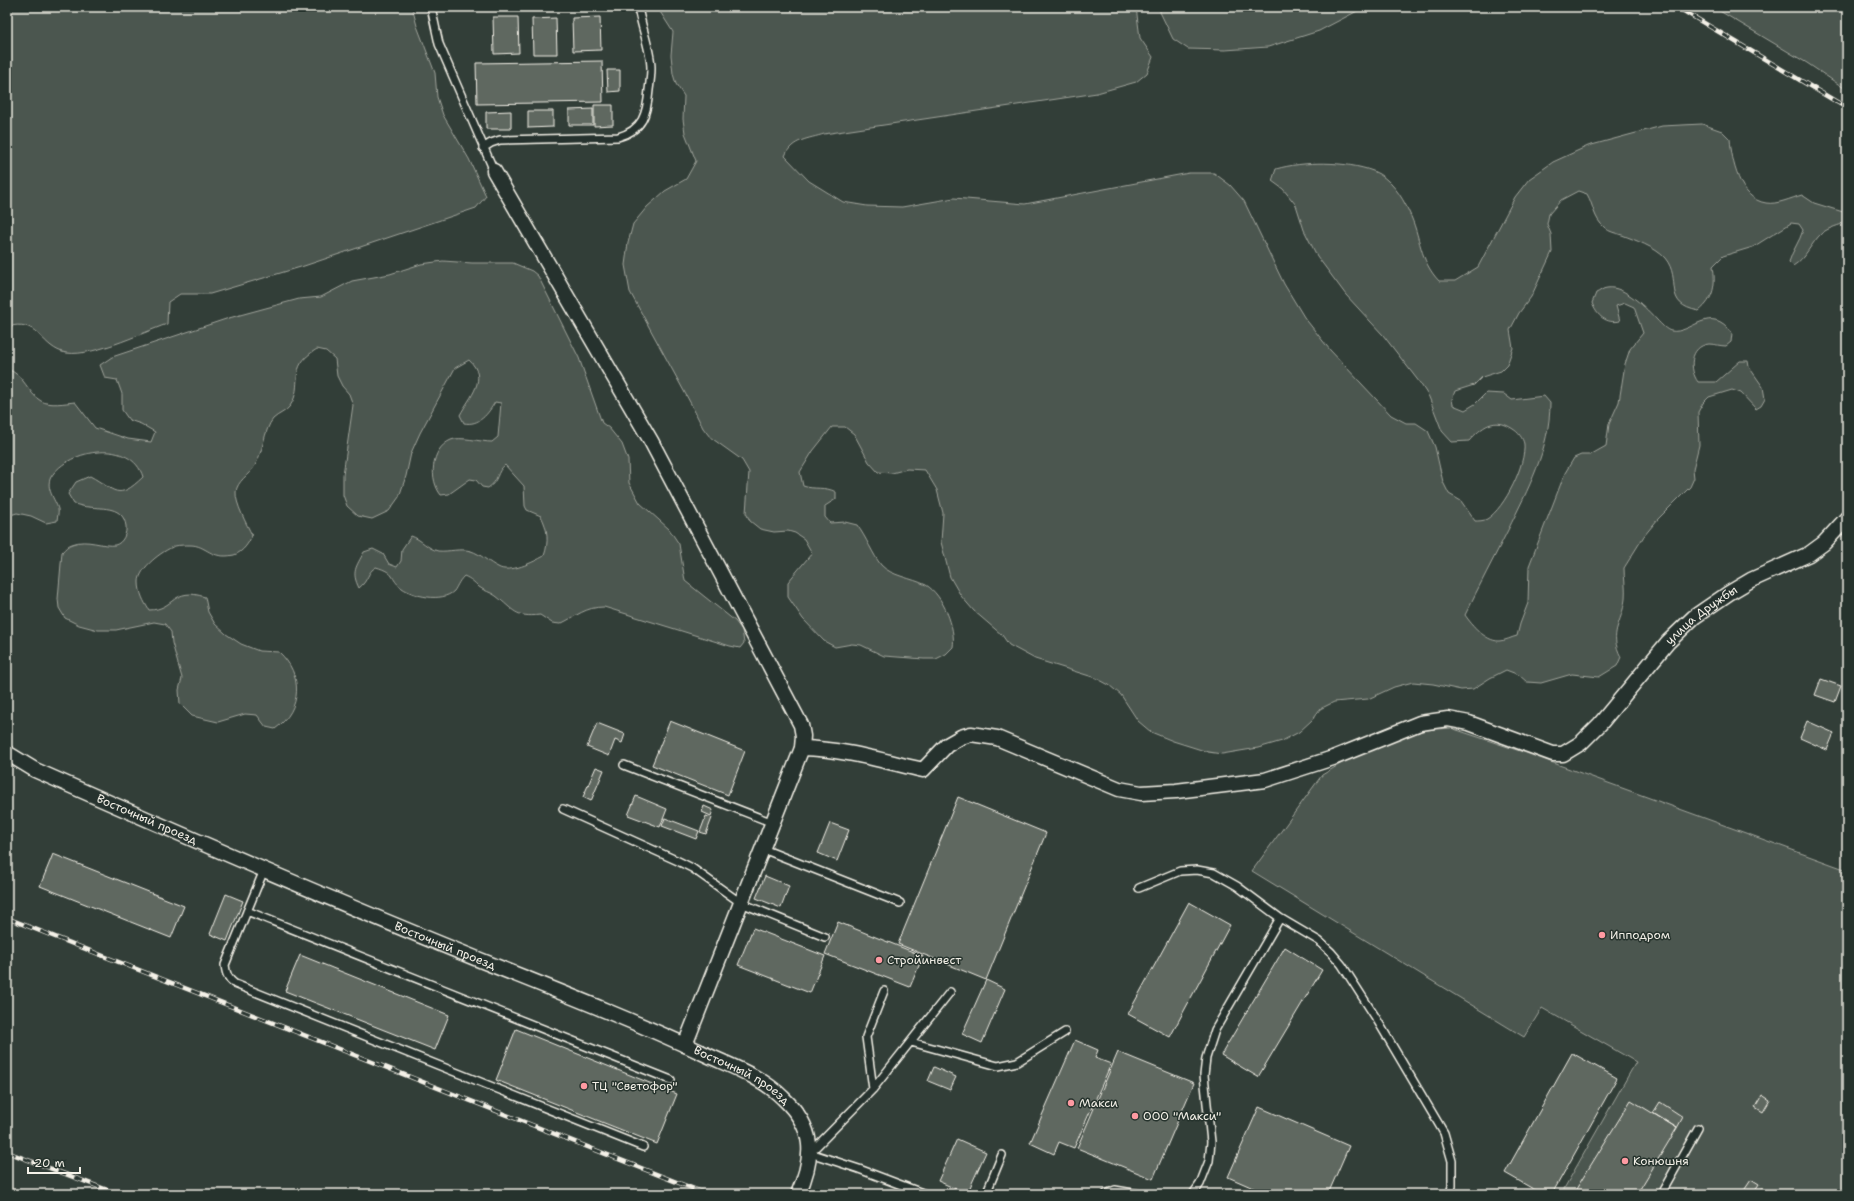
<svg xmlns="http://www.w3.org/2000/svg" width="1854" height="1201" font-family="'Shantell Sans',sans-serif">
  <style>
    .green { fill: #4c564f; stroke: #a0a49c }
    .building { fill: #5f6861; stroke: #f4f1e8 }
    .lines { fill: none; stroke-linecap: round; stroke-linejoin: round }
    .service-casing { stroke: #f4f1e8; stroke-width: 10 }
    .minor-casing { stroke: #f4f1e8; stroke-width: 17 }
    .service { stroke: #26332d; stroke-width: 7 }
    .minor { stroke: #26332d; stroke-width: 14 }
    .rail-casing { stroke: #f4f1e8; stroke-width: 4.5 }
    .rail { stroke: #26332d; stroke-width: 3; stroke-dasharray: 9; stroke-linecap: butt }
    .poi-dot { fill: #ff9aa2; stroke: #26332d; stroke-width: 1.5 }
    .labels { text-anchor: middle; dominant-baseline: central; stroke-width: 3; stroke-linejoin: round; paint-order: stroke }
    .street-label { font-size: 12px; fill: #f4f1e8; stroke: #26332d }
    .poi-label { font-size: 12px; fill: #f4f1e8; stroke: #26332d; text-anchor: start }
  </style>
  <rect width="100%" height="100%" fill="#323e38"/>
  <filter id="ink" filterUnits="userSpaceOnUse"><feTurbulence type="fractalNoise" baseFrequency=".025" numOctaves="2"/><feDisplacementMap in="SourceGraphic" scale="8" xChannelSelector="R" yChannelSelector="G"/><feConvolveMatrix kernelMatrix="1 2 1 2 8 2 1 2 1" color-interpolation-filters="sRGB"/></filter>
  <g filter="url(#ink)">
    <!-- green -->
    <path class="green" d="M7,7h405l5,19 18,47 2,24 6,18 26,44 17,37 -10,12 -172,58 -94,28h-30l-12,8 -1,22c-26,9 -80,36 -105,28 -23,-8 -24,-34 -55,-25z
      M657,7h479l4,31 13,19 -6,16 -11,9 -39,11 -273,41c-15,5 -32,5 -39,22l24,25 34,21 24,4 35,1 52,-9 71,6 164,-31h25l16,12 14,16 40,83 20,33 26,33 61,65 15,8h10l12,8 7,16 8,35 6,12 12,7 14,20c3,0 9,0 12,-2 18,-11 39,-55 37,-75 -1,-6 -6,-12 -11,-15 -19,-13 -31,-2 -44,12l-17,1 -10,-11 -13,-34 -9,-14 -37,-48 -37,-40 -29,-39 -13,-26 -8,-25 -13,-16 -11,-8 4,-12c27,-8 70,-8 97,2 17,7 29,25 36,41 12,25 10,48 30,69h16l23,-14 37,-70 14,-18 24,-17 35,-16 74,-20 40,-2 20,7 8,8c2,22 9,60 36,64 11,2 25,-5 36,-8l12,8 29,9 4,10c-9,4 -17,5 -25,11 -11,10 -16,25 -29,33l-4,-4c3,-11 11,-21 14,-32l-4,-6 -8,-1 -38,24 -30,9 -10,10c3,18 1,33 -14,45 -38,-7 -16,-31 -34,-53 -10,-11 -30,-18 -43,-23 -6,-2 -13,-3 -17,-7 -12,-10 -11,-22 -18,-34l-9,-3 -17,9 -12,14 -2,10 4,10 1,18 -21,45 -12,16 -9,17 3,18 -6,17 -6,6 -19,6 -8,8 -19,6 -3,8 1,6 12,5 10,-6 11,-11 18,1 8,6 32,-4 6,7c0,46 -22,86 -42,127 -14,28 -29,56 -43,85 7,10 20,26 34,26 6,0 13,-4 18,-5l3,-12 8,-21 1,-37 36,-93 9,-15 7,-3h9l16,-9 3,-22 10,-22 6,-38 5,-15 13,-16 -9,-26 -9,-4 -9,3 4,15c-14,3 -23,-5 -28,-18l4,-10c3,-1 7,-5 11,-5 17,-3 40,21 50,32 4,4 9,10 14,11 20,4 39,-29 61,2l-1,9 -5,4c-5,0 -12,-2 -17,-2 -20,2 -20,26 -11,38h18l24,-21h8l1,6 14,20 2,12 -4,7 -5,3 -15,-16 -9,-3 -23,7 -6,6 -5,9 1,33 -6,24 1,9 -4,9 -32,32 -14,17 -20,32c0,10 2,20 1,31 -3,25 -17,33 -4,58l-4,9 -18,11 -27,-3 -31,9 -14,-1 -8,-7 -13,-5 -16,8 -17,11 -12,1 -28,-6 -20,-2 -19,5 -26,12 -34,3 -14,7 -8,11 -13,12 -17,9 -24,7 -36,6 -14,-2 -35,-11 -22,-9 -13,-11 -17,-26 -12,-10 -13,-7 -61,-19 -26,-14 -7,-10 -28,-24 -13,-15 -11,-19 -9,-35 2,-29 -6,-23 -12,-20 -18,-1 -15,4 -14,-1 -9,-10 -15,-28 -9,-7h-13l-19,24 -13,21 3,14c11,4 22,0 33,6v7l-11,7v11l5,6 15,-1 12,3c9,12 16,30 24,40 10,11 31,13 45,20 17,10 30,43 27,62l-7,7 -10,5h-12l-40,-3 -23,-11 -9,-1 -17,3 -11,-6 -21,-22 -15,-22v-15l24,-29 -8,-14 -9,-6 -7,-2 -14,1 -14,-3 -10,-8 -4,-8 3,-41 -7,-12 -32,-23 -7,-9 -12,-24 -61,-112 -5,-27 3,-22 5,-19 14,-17 18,-16 21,-12 10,-18 -11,-28 -2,-14 1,-23 -8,-12 -3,-10 -2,-19 2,-23z
      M1160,7h205l-46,24 -51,16 -43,3 -37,-1 -15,-10 -13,-27z
      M1713,7h134v83l-40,-27z
      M443,261l29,2h41l19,8 6,5 41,82 23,65 7,5 13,16 6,16 1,23 11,20 29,26 10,15 6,37 50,40 7,9 2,13 -4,5 -10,-2 -126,-39c-19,0 -27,9 -44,17l-8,-1 -12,-8c-25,3 -26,-5 -44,-19 -5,-4 -12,-5 -17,-9 -5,-5 -8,-8 -15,-11 -6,6 -7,11 -10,15 -12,12 -41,5 -52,-3 -13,-10 -5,-15 -26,-21 -9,5 -7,13 -17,21 -8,-16 -3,-21 5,-36l9,-3 10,5 6,10 8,3 4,-6 1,-12 9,-13c10,3 17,13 27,15 11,1 22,-3 33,0 10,3 18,12 27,16 11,7 36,-5 46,-11 5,-14 4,-27 -3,-40l-14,-6 -2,-4 -1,-20 -19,-21c-9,7 -6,16 -17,23l-6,-1 -6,-7 -6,-1 -21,15 -8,1c-12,-15 -11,-46 10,-55 9,-4 30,2 41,2l6,-5 3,-34 -6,-1c-7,12 -16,24 -31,21l-4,-8c10,-19 29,-36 9,-55l-14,8 -35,65 -9,20 -5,23 -7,21 -10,14 -17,8 -14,-3 -11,-10 -4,-11v-20l10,-70 -4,-11 -7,-8 -5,-10 -2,-17 -9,-8 -9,-2c-32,19 -12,35 -27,57 -4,6 -12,8 -17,13 -9,10 -10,35 -19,48 -5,8 -17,14 -18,25 -1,11 11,33 16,43 -3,8 -9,17 -18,20 -24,5 -27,-10 -44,-10 -4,0 -11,0 -15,1 -13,5 -36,22 -36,36 0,11 5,20 10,28 26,0 23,-24 56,-13l3,15 7,12 11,10 15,10 18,7 20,1c24,22 24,57 -4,77l-9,-2 -9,-12 -12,-1 -27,8 -26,-6 -12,-12 -1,-14 3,-12 -10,-35 -1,-11 -6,-8 -11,-2 -38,8h-18l-19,-5 -14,-7 -6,-10 -1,-9 4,-47c3,-3 6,-7 10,-8 15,-6 31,3 43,1 8,-2 12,-12 11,-19 -3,-20 -22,-17 -37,-19 -5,0 -10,-2 -15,-3l-6,-10 8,-12 14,-6c26,14 27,26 53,1 -11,-38 -74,-29 -92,0 -6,11 4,22 7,32 1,4 -1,8 -1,12l-11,2 -15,-7 -14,-3 -10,3v-147c17,5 21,25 34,32 9,5 24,2 34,1l20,26 33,11 23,3 4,-10 -14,-8 -12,-4 -7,-10v-16l-5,-14 -12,-2 -5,-13 12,-8 117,-39 70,-19 22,-2 31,-16 38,-7 31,-10z
      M1451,728l75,25 321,117v324h-286l75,-132 -94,-54 -18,29 -272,-166 70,-96 40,-24 63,-21z"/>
    <!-- building -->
    <path class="building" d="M493,17h25l1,36 -25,1z
      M600,17l1,33 -28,1 -1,-33z
      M556,18l1,36h-24l-1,-35z
      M602,61l1,41 -126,2 -1,-41z
      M607,70h13v21l-12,1z
      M594,105h19v20l-19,1z
      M593,109v16h-24v-15z
      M511,111v18h-25v-17z
      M528,111h25v16l-25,1z
      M1821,679l20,7 -6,16 -20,-7z
      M670,721l75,30 -17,44 -76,-30z
      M1807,721l27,12 -7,17 -27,-12z
      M597,723l28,11 -3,9 -7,-3 -6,16 -22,-9z
      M596,767l8,3 -13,31 -8,-4z
      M636,796l31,13 -7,18 -32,-12z
      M958,797l88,36 -60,147 -88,-36z
      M704,806l9,4 -2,6 -9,-4z
      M706,816l6,2 -6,16 -6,-2z
      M665,818l34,13 -3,8 -34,-13z
      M830,823l19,7 -12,31 -19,-8z
      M53,854l131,52 -13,32 -131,-52z
      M765,876l24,10 -8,22 -25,-10z
      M226,894l17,7 -16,40 -17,-7z
      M1189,902l41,23 -60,112 -42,-23z
      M838,922l85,34 -13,31 -85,-33z
      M753,928l72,28 -15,37 -72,-28z
      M1285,947l37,23 -64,107 -37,-22z
      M300,955l149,60 -14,35 -150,-59z
      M986,980l19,9 -23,54 -20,-9z
      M516,1029l161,65 -20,50 -161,-64z
      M1075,1040l23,10 -3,8 16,6 -37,84 -15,-6 -5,12 -24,-11z
      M1118,1052l76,31 -41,96 -76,-31z
      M1572,1053l45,25 -65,116h-10l-37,-21z
      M934,1067l22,10 -6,13 -22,-9z
      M1762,1095l8,5 -7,12 -8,-5z
      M1631,1100l46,28 -40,66h-64z
      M1660,1102l23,15 -6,11 -24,-15z
      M1259,1107l90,39 -21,48h-61l-39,-17z
      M957,1139l29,13 -19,42 -29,-13z
      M1751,1180l8,5 -6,9h-7l-3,-2z
      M1761,1189l9,5h-12z"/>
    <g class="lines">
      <defs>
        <path id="service" d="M431,7l8,37 55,127
          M483,148l8,-5 9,-3 118,-3c25,-7 29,-23 31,-47 1,-7 2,-15 2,-22 0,-17 -10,-42 -13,-61
          M624,765l149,58
          M563,809l115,52 14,7 49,35 84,34
          M763,849l137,54
          M264,870l-39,95c1,9 3,14 10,19l408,163
          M1139,888l41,-17 17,-1 17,3 23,13 43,32 39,23 12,11 11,13 34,53 68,115 8,28v25l-2,8
          M247,911l424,169
          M911,1042l87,24 19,-4 48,-30
          M873,1089l-7,-52 18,-46
          M925,1194l-66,-25 -49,-16 63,-64 77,-97
          M986,1194l16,-39
          M1106,1194l9,-4 24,4
          M1193,1194l7,-10 9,-23 2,-19 -7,-67 2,-17 9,-28 65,-112
          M1661,1194l37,-66"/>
        <g id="minor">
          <path d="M494,171l157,270 150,284 2,11 -1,12 -117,297"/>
          <path id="s1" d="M802,748c41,1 81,13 121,22l24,-25 14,-8 10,-3 26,4 122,51 22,4 35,-2 89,-11 68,-22 87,-35 28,-4 21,4 84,31h10l18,-11 19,-19 68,-82 26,-25 35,-24 22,-13 58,-26 15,-11 23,-25"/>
          <path id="s2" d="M7,753l28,17c156,69 312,137 470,200 68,27 136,54 202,85 26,12 55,22 76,43 32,30 32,58 15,96"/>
        </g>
      </defs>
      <!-- service casing -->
      <use href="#service" class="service-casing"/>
      <!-- minor casing -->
      <use href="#minor" class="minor-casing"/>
      <!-- service -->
      <use href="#service" class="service"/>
      <!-- minor -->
      <use href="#minor" class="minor"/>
      <defs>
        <path id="rail" d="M1677,7l170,101
          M7,918l700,276
          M7,1152l111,42"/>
      </defs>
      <!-- rail casing -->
      <use href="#rail" class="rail-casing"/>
      <!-- rail -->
      <use href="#rail" class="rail"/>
    </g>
  </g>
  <!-- markers -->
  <g class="poi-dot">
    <circle cx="1602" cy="935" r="4"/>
    <circle cx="879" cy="960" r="4"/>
    <circle cx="584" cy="1086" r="4"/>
    <circle cx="1071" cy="1103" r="4"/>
    <circle cx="1135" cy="1116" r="4"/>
    <circle cx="1625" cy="1161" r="4"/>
  </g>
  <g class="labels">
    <!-- street labels -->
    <g class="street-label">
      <text stroke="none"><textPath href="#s1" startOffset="1002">улица Дружбы</textPath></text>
      <text stroke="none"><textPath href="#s2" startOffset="155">Восточный проезд</textPath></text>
      <text stroke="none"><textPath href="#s2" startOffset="479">Восточный проезд</textPath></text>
      <text stroke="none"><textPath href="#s2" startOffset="803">Восточный проезд</textPath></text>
    </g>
    <!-- poi labels -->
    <g class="poi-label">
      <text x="1610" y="935">Ипподром</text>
      <text x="887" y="960">Стройинвест</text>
      <text x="592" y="1086">ТЦ "Светофор"</text>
      <text x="1079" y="1103">Макси</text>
      <text x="1143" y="1116">ООО "Макси"</text>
      <text x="1633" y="1161">Конюшня</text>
    </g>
  </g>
  <!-- margin -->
  <rect width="1854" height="1201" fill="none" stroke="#26332d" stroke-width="24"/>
  <rect x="12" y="12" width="1830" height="1177" fill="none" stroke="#f4f1e8" stroke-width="1.5" filter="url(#ink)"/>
  <!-- scale -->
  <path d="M28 1167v6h52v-6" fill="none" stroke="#f4f1e8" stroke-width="2"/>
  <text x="34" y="1167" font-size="12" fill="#f4f1e8" stroke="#26332d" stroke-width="3" paint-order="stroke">20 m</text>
</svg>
